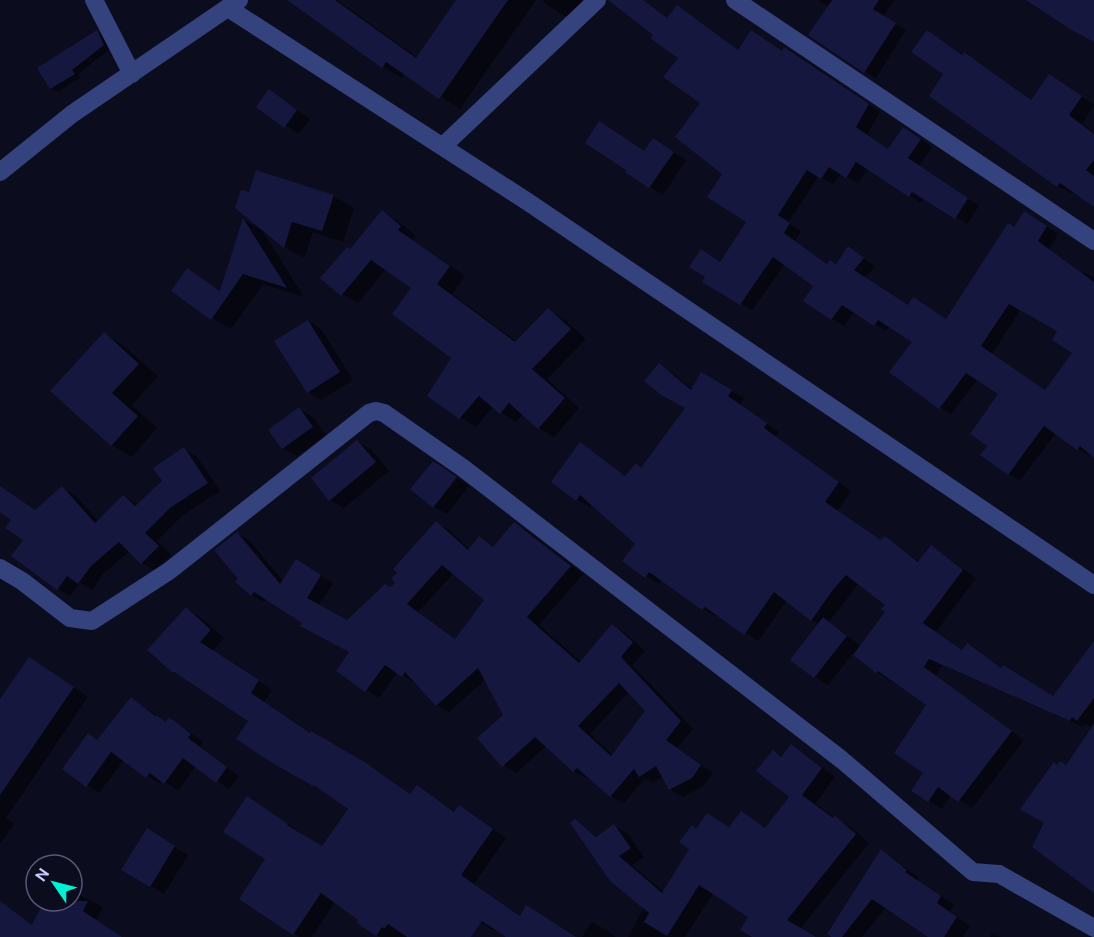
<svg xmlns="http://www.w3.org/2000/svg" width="1094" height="937" font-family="Ubuntu,sans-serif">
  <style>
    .shadow { fill: #0007; fill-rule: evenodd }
    .building { fill: #16173e; fill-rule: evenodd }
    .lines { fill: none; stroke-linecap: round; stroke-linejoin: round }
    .minor { stroke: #34427d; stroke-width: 18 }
  </style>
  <rect width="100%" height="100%" fill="#0b0c1d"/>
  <!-- shadow -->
  <path class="shadow" d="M300,0h37l81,58 40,-58h78l-76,109 -55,-35 -3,4 -19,-12z
    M542,0h39l1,2 -15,15 -20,-12z
    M632,0h10l26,19 21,-5 50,37 44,1 14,3 83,57 -13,23 22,15 15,-21 12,6 16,12 -13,19 60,40 -12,18 -43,-26 -3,5 -53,-34 -10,14 -17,-10 -8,12 -14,-9 -31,47 13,8 -6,10 34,24h8l11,-17 27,18 -10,12 44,29 38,14 68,-93 22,-8 21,14 -9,15 34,25 1,-2 10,6v178l-3,-2 -1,2 -12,-7 -22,-16 -36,47 -12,-6 -19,-28 11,-52 -22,-15 -27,35 -12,-7 -25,-65 -24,-16 -4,5 -32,-20 -10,15 -12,-7 -27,-18 10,-15 -30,-22 -33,46 -12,-7 -19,-40 27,-41 -24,-49 -22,-70 -22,-45 -24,-23zM1021,309l38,22 15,22 -28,38 -54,-37z
    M818,0h76l-11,17 23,13 -30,48 -11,-6 -36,-65z
    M97,32l6,4 7,13 -32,25 2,4 -22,14 -7,-4 -12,-19z
    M941,40l22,15 1,-1 14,8 54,39 32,-17 30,21 -12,19 12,9v73l-20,-15 -2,3 -14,-8 -113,-112z
    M270,91l40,28 -11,15 -41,-27z
    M654,140l32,20 -23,35 -36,-23z
    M257,171l77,25 20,12 -11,34 -30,-10 -9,26 -20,-11 -48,-40 14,-13z
    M382,212l16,9 18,15 -3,4 52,36 -13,18 65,48 32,-32 15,9 22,20 -39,40 32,29 -25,29 -15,-9 -16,-14 -7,8 -23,-15 -17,20 -16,-10 -7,-59 -40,-70 -27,-19 -28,34 -16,-9 8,-44z
    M244,220l18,10 42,67 -41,-13 -32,45 -19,-11 -24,-48 33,21z
    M308,321l13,8 32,51 -32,20 -13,-8z
    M104,334l20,12 34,30 -26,29 25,23 -25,29 -20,-12z
    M659,365l13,8 21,17 8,-16 43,24 -4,7 39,27 -3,5 75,54 -14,20 45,30 3,-4 35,25 11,-15 45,31 -40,54 27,19 4,-6 35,24 52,29 40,-49v74l-3,4 -6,-3 -2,3 -141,-62 -6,11 88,64 -52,68 -21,-13 -9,14 -29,-18 13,-19 2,-67 -51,-33 -24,-19 -25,32 -13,-8 4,-52 -32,-25 -29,41 -40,-27 -2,2 -13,-7 -41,-30 -3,5 -13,-8 -9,-32 -45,-41 -2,4 -13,-7 3,-56 47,33 9,-12 6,4 45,-61zM859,583l28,21v8l-26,34 -32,-24z
    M299,409l14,8 13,18 -29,21 -14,-8 -13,-17z
    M357,442l14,7 18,22 -45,37 -14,-8z
    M184,449l13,8 23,34 -37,24 -26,26 14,14 -16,15 -13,-7 -12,-12 -26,22 -12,17 -12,-7 -10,13 -12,-7 -33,-49 11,-29 26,-23 13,7 23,26 26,-24 14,8 26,-24z
    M447,470l22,16 -22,28 -14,-8z
    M436,523l13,7 21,20 10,-12 15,9 19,-23 13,7 56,43 -44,51 42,37 31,-36 13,7 20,18 -13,14 61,64 -16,19 36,25 -9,12 -21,12 -13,-8 -7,-13 -10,7 -8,-5 -21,25 -13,-7 -22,-20 -3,2 -12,-7 -28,-25 -30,27 -13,-8 2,-50 -19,-36 -37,33 -12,-7 -21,-23 -1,1 -18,-11 -18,26 -41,-28 13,-18 -84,-53 -3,3 -12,-7 -12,-16 -3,-46 13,8 34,41 25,-13 24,14 -15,23 30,16 43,-33zM454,573l32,26 -29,41 -39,-28zM629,692l18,19 -34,44 -23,-21z
    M186,609l14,8 24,21 -11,13 59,39 -8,12 47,32 70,39 30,22 6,-8 39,25 3,-5 47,31 -32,46 47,32 54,21h-66l-13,-8 -1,2 -14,-8 -20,14h-81l-45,-35 -23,35h-13l-58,-38 26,-41 -5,-52 39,27 -1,2 23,13 27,-39 -22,-16 -90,-55 12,-17 -77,-49z
    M30,659l58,38 -82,121 8,6 -14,20v-142z
    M132,699l34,23 3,-3 13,8 21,15 -3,5 39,29 -10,13 -33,-23 -18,24 -15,-9 -3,3 -36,-24 -25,33 -12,-8 11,-44z
    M791,746l15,9 29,22 -20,27 20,14 14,8 20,17 -69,86 13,8h-58l-5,-21 -37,-23 -28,44h-57l16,-29 -69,-87 23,16 16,-11 14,8 16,23 -12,8 32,27 27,-43 6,-19 32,-1 12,-16 26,16 24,-32 -18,-45 10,5z
    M147,830l41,25 -24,39 -41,-25z
    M881,851l13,8 25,19 -1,3 36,24 -5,7 21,14 -7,11h-32l-45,-30 -24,30h-28z
    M72,891l31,16 -7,13 26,17h-115l-7,-5v-29l33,23 12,-25h27z
    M592,922l14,8 10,7h-34z
    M992,933l9,4h-11z"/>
  <!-- building -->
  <path class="building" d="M287,0h48l81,58 40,-58h52l-69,99 -53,-37 -4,6z
    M608,0h35l24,18 10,-13 61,45 13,-20 31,21 2,-4 85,57 -13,23 32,22 15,-22 18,12 -13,19 60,40 -13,21 -43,-27 -3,5 -53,-35 -10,16 -17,-11 -8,12 -14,-9 -29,45 12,8 -6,10 43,31 3,-4 6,4 12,-18 16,12 -10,12 54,35 5,-8 33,22 62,-96 6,4 10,-16 23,15 -9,15 56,41v176l-14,-12 -3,4 -33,-24 -36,49 -28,-20 7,-9 -17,-12 28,-40 -32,-21 -27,36 -50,-37 23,-30 -34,-22 -4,6 -32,-21 -11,15 -28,-19 10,-15 -40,-29 -33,48 -38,-23 3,-5 -16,-10 12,-18 19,13 26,-40 -39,-25 15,-23 -47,-37 25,-34 -37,-26 15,-19 -27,-19 2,-4zM1009,304l48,27 -5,9 20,13 -27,37 -64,-44z
    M832,0h47l-6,9 23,14 -32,50 -56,-38z
    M1026,0h68v42l-24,-13z
    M97,30l7,15 -32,25 3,4 -25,15 -13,-21z
    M927,30l35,25 2,-3 67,48 18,-26 33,22 -13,19 25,19v26l-8,10 8,6v31l-34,-24 -3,4 -128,-91 14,-22 -32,-22z
    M269,89l28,21 -13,18 -28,-21z
    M599,121l45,30 9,-13 21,14 -25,36 -24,-16 1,-2 -41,-27z
    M256,170l78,25 -12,36 -30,-9 -8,26 -49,-40 6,-18 8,2z
    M382,210l19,16 -3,4 52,36 -13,18 78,58 33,-34 23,21 -39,40 33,29 -27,31 -29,-26 -9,11 -21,-18 -20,23 -32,-23 24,-38 -59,-44 19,-26 -40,-28 -30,36 -21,-18 27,-31 3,2z
    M243,218l44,70 -44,-14 -32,46 -40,-29 16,-23 33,23z
    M308,320l32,52 -33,21 -33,-52z
    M104,332l35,32 -27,29 26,23 -27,30 -61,-55z
    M659,363l32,27 10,-18 31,18 -4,6 39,27 -3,5 75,54 -14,20 56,38 4,-4 33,26 13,-17 32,25 -40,53 39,27 5,-7 34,25 2,-3 50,31 41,-55v57l-17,23 -5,-4 -2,4 -141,-62 -5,8 88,64 -54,71 -20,-15 -10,15 -17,-11 12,-18 -29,-20 32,-48 -48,-34 -2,2 -23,-18 32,-43 -4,-3 4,-4 -39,-30 -14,16 -21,30 -37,-29 -30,43 -39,-28 -3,3 -53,-38 -4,6 -23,-17 13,-17 -55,-49 -4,6 -25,-19 29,-40 45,34 11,-13 5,5 44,-60 -24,-13 -17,-14z
    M299,407l14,20 -31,22 -14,-19z
    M357,440l19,22 -47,39 -18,-23z
    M184,447l24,36 -38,25 -25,25 14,13 -18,18 -22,-22 -28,24 -13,18 -11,-8 -10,14 -46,-34 12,-16 -18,-12 6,-8 -11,-8v-26l35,24 27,-24 33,37 28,-28 12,11 27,-25 -9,-13z
    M433,461l24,16 -24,31 -23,-19z
    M436,521l32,29 11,-14 14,11 21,-25 57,44 -44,51 52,46 33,-39 21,18 -12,15 60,64 -15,19 35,25 -9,13 -23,12 -13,-24 -17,11 -5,-8 -24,28 -33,-29 -4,4 -38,-35 -33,30 -25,-29 26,-23 -25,-47 -42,38 -31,-34 -3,5 -17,-12 -20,27 -29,-21 13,-19 -49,-26 2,-3 -48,-31 -3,4 -16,-14 3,-3 -24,-29 23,-18 43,52 16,-25 25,16 -14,23 40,22 38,-36 5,3 5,-4 -4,-5 6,-5 -4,-4zM442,565l42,35 -29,39 -48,-35zM619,683l26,28 -34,45 -33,-30z
    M186,607l25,23 -11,12 59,38 -8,13 59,40 1,-2 55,32 44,31 7,-9 37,27 5,-7 34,24 -32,46 59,41 6,-11 50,32h-70l-24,-16 -11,16h-64l-19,-13 -4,5 -2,-2 -6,9 -19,-13 1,-3 -37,-27 -28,42 -54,-36 26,-40 -42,-27 24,-36 41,28 -1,1 35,21 26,-37 -34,-24 -1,1 -44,-25 -33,-22 12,-18 -74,-49 -1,1 -26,-23z
    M823,617l24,19 -33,42 -24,-18z
    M29,657l45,30 -74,108v-96z
    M131,697l24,19 1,-1 10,7 3,-5 22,17 -3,4 39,29 -11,16 -33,-25 -19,26 -14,-11 -4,5 -35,-26 -25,35 -24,-18 26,-36 9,7z
    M1094,724v169l-62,-46 12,-24 -24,-14 34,-47 3,3 3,-4 6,4z
    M791,744l31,24 -20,27 31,23 2,-2 21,18 -69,86 29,17h-64l-12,-7 8,-13 -49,-32 -32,51 -23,-14 5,-9 -39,-32 -40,-58 5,-4 21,18 18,-13 17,24 -12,8 43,37 27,-44 -10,-7 13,-17 4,4 11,-16 22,14 12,-16 24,17 24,-31 -33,-26 17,-21 8,7z
    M147,828l28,18 -25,41 -29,-17z
    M881,849l26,21 -2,2 36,24 -4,7 20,14 -13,20h-16l-56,-38 -30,38h-11l-4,-3z
    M0,901l32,24 12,-24h44l-5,10 39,26h-122z"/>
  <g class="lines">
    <!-- minor -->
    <path class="minor" d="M94,0l38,74
      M735,0l359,241
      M228,8l300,194 566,383
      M443,146l154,-146
      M0,172l72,-58 167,-114
      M0,568l22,13 48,37 22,3 77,-50 200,-158 7,-2 8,2 79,55 379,292 131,112 26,2 95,54"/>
  </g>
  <!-- north arrow -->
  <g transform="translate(54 883) rotate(305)"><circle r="28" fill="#0b0c1d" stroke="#565977" stroke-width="1.5"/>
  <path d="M0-4.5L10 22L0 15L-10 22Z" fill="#00f1d4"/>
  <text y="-9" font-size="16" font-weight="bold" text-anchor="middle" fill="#c6ccff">N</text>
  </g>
</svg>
